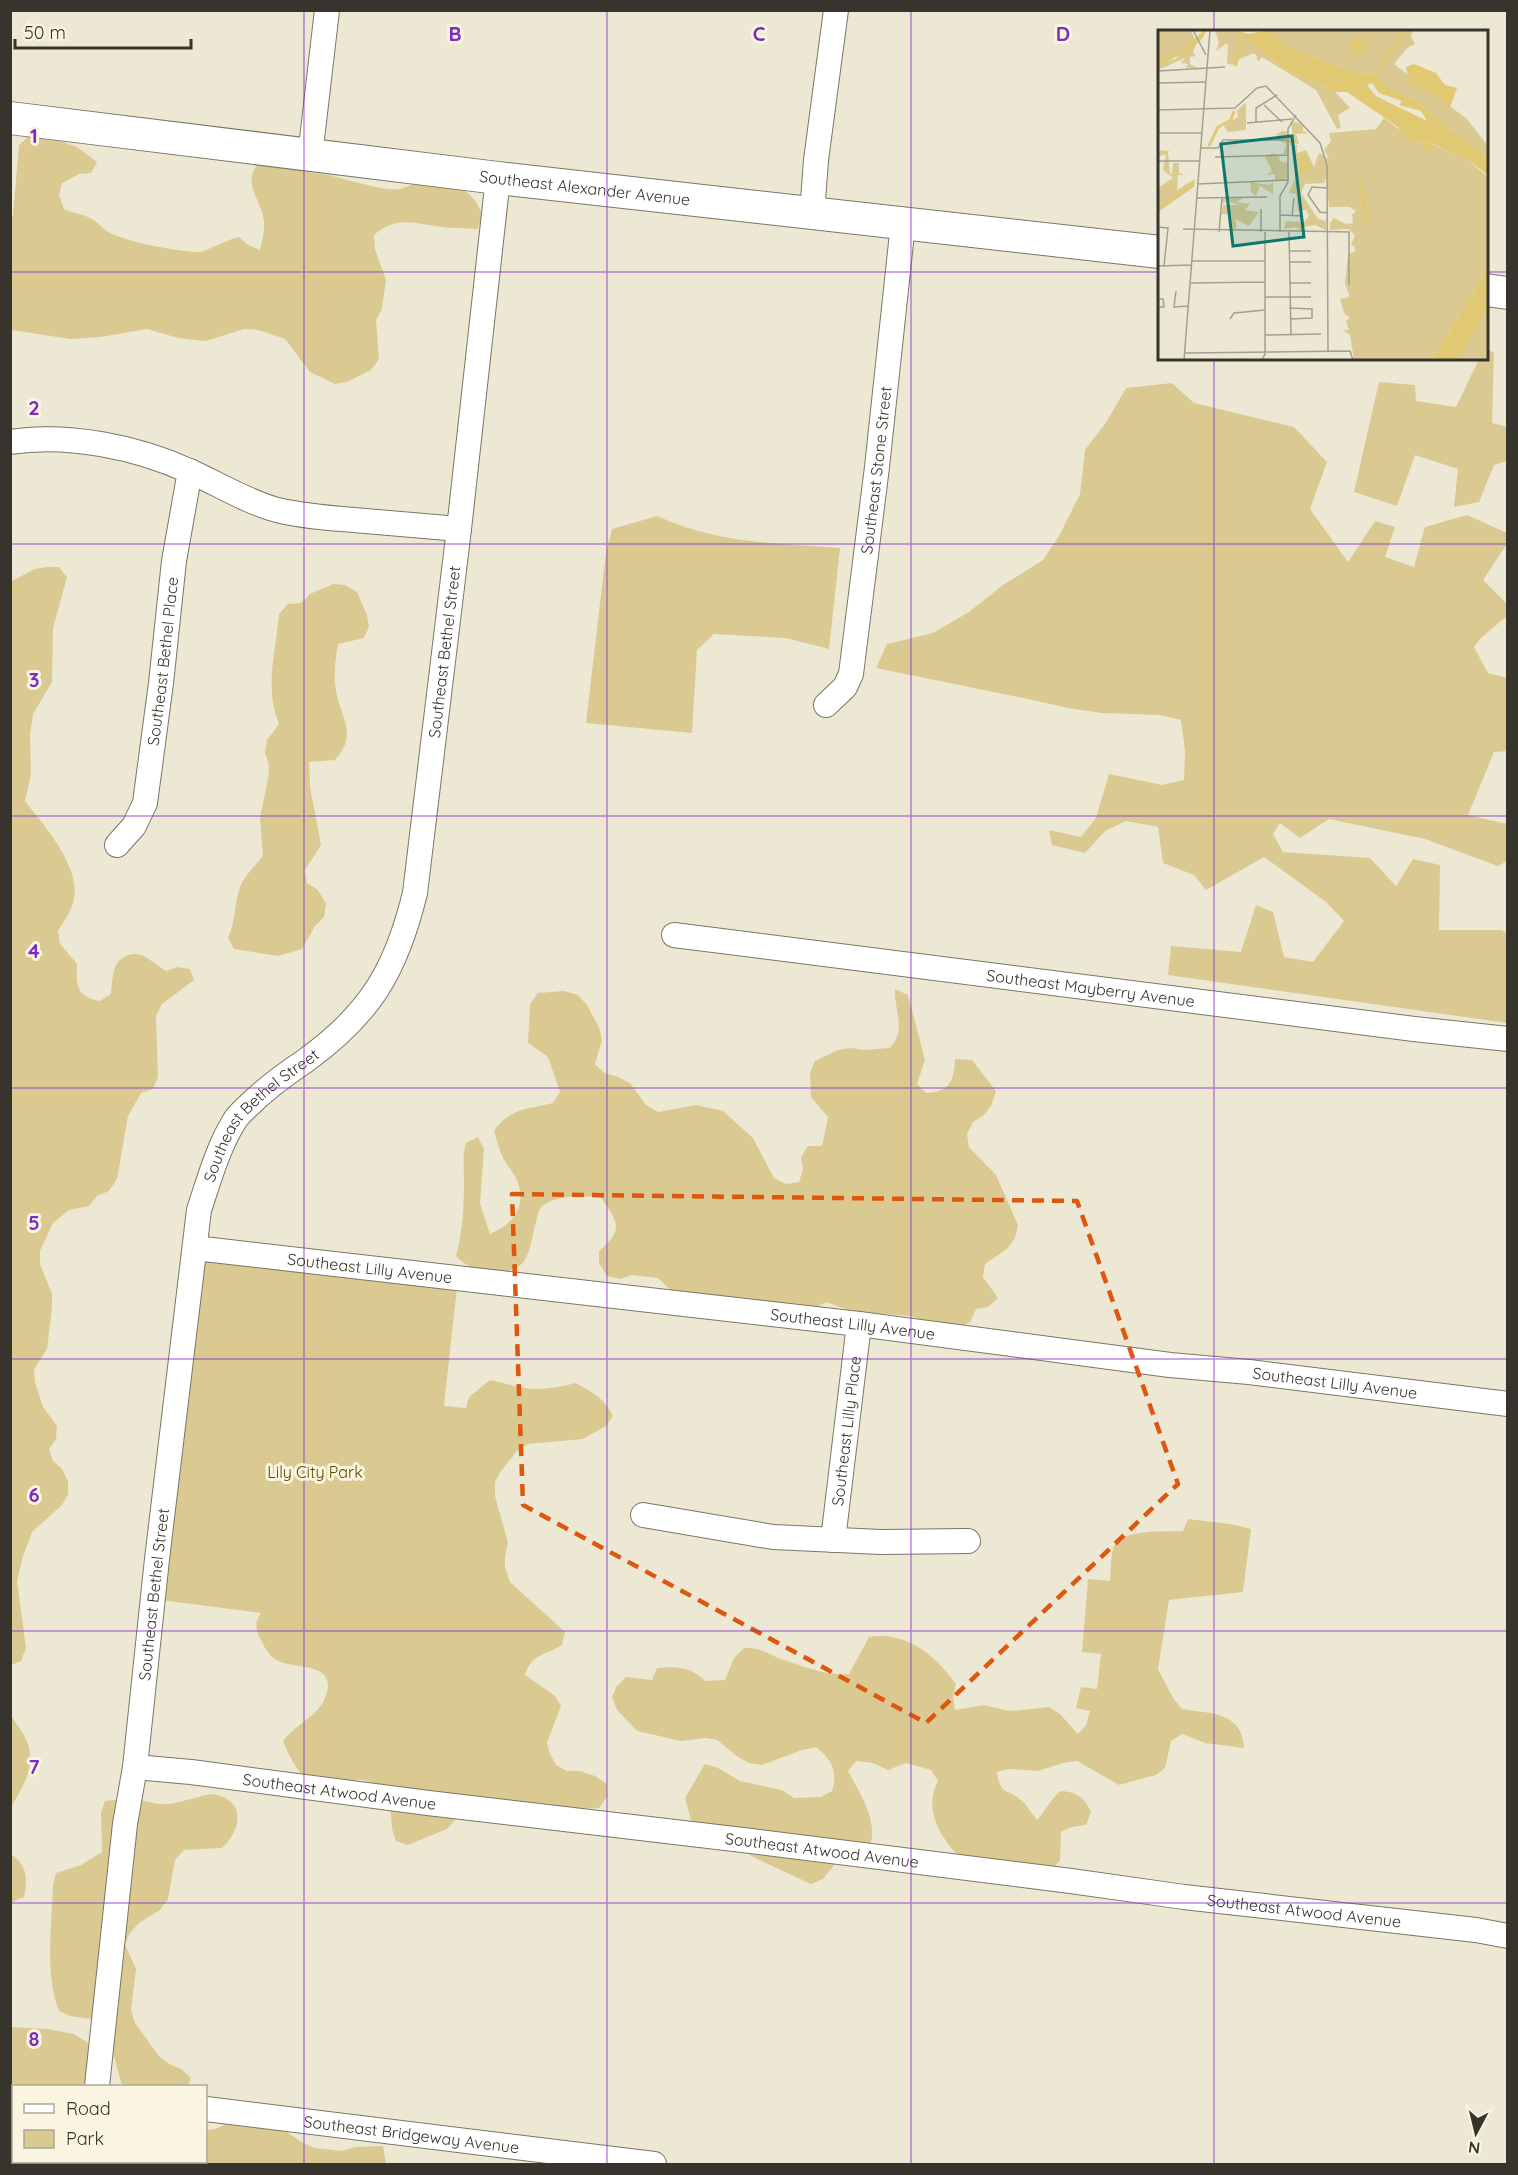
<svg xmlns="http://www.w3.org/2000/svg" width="1518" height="2175" font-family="Quicksand,sans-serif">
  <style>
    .green { fill: #daca92 }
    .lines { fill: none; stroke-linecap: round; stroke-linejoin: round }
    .minor-casing { stroke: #7b7665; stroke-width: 26 }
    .tertiary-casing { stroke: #7b7665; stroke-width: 34 }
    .minor { stroke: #fff; stroke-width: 24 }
    .tertiary { stroke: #fff; stroke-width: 32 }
    .marked { fill: none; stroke: #df570e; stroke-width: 4.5; stroke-dasharray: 12 8; stroke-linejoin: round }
    .grid { fill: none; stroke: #7b2cbf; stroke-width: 1.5; stroke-opacity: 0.55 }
    .labels { text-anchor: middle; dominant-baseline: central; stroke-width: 6; stroke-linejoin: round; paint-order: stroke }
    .street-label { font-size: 16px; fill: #36342c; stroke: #faf5e1 }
    .park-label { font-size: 16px; fill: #5a4901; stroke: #faf5e1 }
    .inset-river { fill: none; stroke: #e1c973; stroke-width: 3 }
    .inset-road { fill: none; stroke: #a4a091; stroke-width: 1.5 }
    .view { fill: #0f766e; fill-opacity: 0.15; stroke: #0f766e; stroke-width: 3 }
    .inset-edge { fill: none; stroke: #36342c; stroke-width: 3 }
    .grid-label { font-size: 20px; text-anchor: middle; font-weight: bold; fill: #7b2cbf; stroke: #faf5e1; stroke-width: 6; stroke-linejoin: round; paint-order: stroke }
  </style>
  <rect width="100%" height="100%" fill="#ede8d4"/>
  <!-- green -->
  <path class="green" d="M41,134l36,13 20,15 -6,11 -12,1 -17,9 -3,12 5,14c8,4 19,5 26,9 7,3 12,10 18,14 18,10 71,20 92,20 6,-1 29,-13 39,-15l9,8 12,5c2,-9 5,-20 4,-29 -4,-26 -25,-39 -2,-61 17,2 32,9 49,13 6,1 12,1 18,2 19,5 39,11 58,14 23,4 35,-18 62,-7 18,7 28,17 34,35l-6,12c-14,-1 -28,-1 -42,-3 -24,-4 -41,-9 -61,9l1,14 11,31 -4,29 -6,11 3,39 -8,11 -24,12 -12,2 -25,-12 -25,-33 -27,-9 -14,-1 -38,12 -28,-3 -31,-9 -46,8 -30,2 -60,-9v-109l2,-6 6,-70 10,-9z
    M1487,349l7,4 -2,70 15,4v34l-13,4 -15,37 -25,5 4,-38 -43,-14 -18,51 -43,-14 25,-110 36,3 1,16 40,6 23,-48 7,-1z
    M1172,383l22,20 100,24 33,35 -17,47 38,53 27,-41 20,6 -10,30 29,10 11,-40 42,-12 40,18v11l-24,36 24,24v12l-26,22 -7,9 14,26 19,5v73l-13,1 -26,63 39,9v37l-9,5 -73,-27 -96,-20 -29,19 -20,-15 -7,11 10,18 87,6 26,28 17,-27 27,6 -1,65h63l5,4v89l-339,-48 3,-29 70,6 15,-47 17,7 11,45 29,5 31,-41 -18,-19 -62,-45 -58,33 -12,-15 -31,-12 -5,-36 -32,-6 -21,10 -20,22 -33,-8 -3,-15 32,7 15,-19 13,-44 53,11 22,-5 1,-29 -4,-31 -22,-5 -57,-2 -34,-5 -40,-9 -152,-31 11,-24 46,-11 36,-21 34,-27 40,-25 16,-24 21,-42 5,-44 22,-29 19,-33z
    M657,516c62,28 117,27 183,32l-11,101 -43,-11 -72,-4 -17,16 -5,83 -106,-10 20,-171 6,-23z
    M47,567h12l8,10 -14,51 -1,54 -19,32 -3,21 1,39 -6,27c19,24 55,65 49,97 -2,13 -10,23 -16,33l2,13 17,20c-1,22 0,33 23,37l11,-7c2,-15 0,-34 18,-39 6,-2 13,-1 18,3 7,4 12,9 19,13l12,-4 12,2 4,11 -32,24 -6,12 2,61 -5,12 -12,4 -13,23 -11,63 -8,12 -12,5 -8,10 -20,4 -16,13 -13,28v13l12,30v13l-5,42 -13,20 1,13 8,25 14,19 -1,13 -7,10 4,12 9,8 6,12v13l-6,11 -30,27 -9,24 -6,25 9,67 -5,13 -10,4 -1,-1083 25,-13z
    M333,584l12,1 12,7 10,23 2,12 -5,11 -26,6c-3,17 -5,34 -1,51 6,27 20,40 -2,65l-26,2 1,25 11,58 -16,25 2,13 11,7 8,14 -2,13 -9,9 -13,23 -24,7 -44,-7 -6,-11c8,-17 6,-34 12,-51 5,-12 15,-21 23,-31l-3,-38 8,-40 1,-13 -4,-12 2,-13 12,-16c-15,-38 -3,-72 0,-110l9,-10 13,-1 9,-9z
    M895,989l13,6 17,65 -8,24 9,9c24,-1 28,-12 29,-34l17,1 24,31 -5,15 -7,9 -11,7 -6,12 2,13 27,28 22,50 -3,13 -8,11 -22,15 -2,13 15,21 -10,9 -12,2 -6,13 -10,5 -25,-2 -24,-9 -60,-5 -25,-9 -22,12 -109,-1 -37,-35 -26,-3 -12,4 -13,-3 -8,-13v-12c26,-21 18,-31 2,-53 -14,-3 -53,-3 -61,11 -2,3 -3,9 -4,13 -8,32 -7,54 -47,49 -14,-2 -23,-4 -33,-15 7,-25 8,-50 8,-76 0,-14 -2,-24 2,-37l12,-6 6,12 -4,54 10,31c25,-11 38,-29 26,-56 -4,-7 -9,-13 -13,-20 -4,-8 -6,-18 -9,-27 15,-23 35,-22 59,-28l7,-11 -12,-35 -20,-14 2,-39 8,-11 26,-2 14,4 9,10 12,22 3,13 -7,24 9,9 14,4 12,6 16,22 12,7 38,-7 27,6 30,27 21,40 12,6 13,-2 4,-13 -2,-12 7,-11h14l6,-29 -17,-20 -1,-24 5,-12 23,-11 13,-2 13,2 26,-2c17,-19 4,-36 5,-59z
    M195,1248l263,30 -14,128 22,2 3,-11 21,-17c37,9 47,13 85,3 18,9 30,16 38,33l-7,10 -23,13 -55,5 -11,7 -16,20 -6,11v14l13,47 -3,13v12l5,14 55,50 -3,13c-17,11 -30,8 -37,30l30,21 6,10 -14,37 3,11 6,11 11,6h13l15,5 12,8v13l-8,11 -40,1 -27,-7 -25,11h-40l-11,6 -9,10 -39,16 -12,-4 -4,-12 -3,-41c-9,-2 -18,-7 -27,-8 -13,-2 -24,5 -37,5 -22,2 -35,-27 -42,-44 12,-16 35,-25 42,-43 14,-35 -26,-29 -44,-36 -12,-4 -16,-14 -21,-24 -5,-9 -5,-17 1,-25l-108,-14z
    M1188,1519l42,5 21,5 -8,63 -74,8 -11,69 15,29 9,11c29,5 60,2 62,39l-39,-5 -23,-9 -11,7 -6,27 -9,7 -37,10 -42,-24 -14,2 -25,8 -29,-2 -12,3c4,25 9,15 24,28 6,5 11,14 16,20 9,-10 13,-20 23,-29 17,1 24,6 31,21l-5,13 -14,2 -11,5 -1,29 -9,9 -93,-15c-20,-20 -34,-48 -20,-74l-7,-11 -25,-7 -18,7 -15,-7 -17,-2 -8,10c13,25 34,54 19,82l-27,5 -17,21 -12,5 -60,-28 -17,-18 -36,-7 -7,-11 -6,-22 20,-34 13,4 22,13 42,9 12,8 27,-1 11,-6c6,-20 0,-31 -16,-44l-14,3 -40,15 -13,-2 -11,-6 -21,-17 -11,-2 -25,3 -44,-10 -20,-21 -5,-13 5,-11 9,-9 26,3 5,-12c18,-2 36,-1 48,13l20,-1 9,-22 10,-10c19,-1 23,7 40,12 21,7 44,16 65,14l20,-37c37,-6 66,18 87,47l-3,12 2,14 29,-5 26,6 39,-4 11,7 18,20 8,-9 4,-14 -14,-3 5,-21 16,2 4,-35 -19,-2 6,-73 22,2c1,-10 0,-28 5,-37 10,-15 52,-12 68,-13z
    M11,1715c5,9 14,19 17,29 8,24 -6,44 -17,63z
    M210,1794c36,3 33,35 12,54l-38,2 -9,10 -7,39 -8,11 -21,13 -9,10 -5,11 11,25 -5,41 4,13 23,32 11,9 12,5 10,9 -3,8h-66l-10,-37 3,-13 -18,-16 -27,-4 -11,-5c-15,-39 -7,-86 -6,-127l3,-11 25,-8 21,-13 -1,-39 4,-12 27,-3 26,6h13z
    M11,1854c16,12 17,23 13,43l-12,5 -2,-1z
    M11,2027l37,2 26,5 25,16 -6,26 -13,10h-66l-3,30z
    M227,2124l54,4 22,15 12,5 27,3 13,-4 28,-1 3,18h-263l1,-2h82v-32l9,-1z"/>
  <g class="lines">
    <defs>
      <g id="minor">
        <path d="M310,156l17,-146"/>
        <path d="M812,214l4,-54 20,-150"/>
        <path d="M10,442c57,-9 127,5 179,29 30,13 56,30 88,39 25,6 51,8 77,10 35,3 70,6 105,9"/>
        <path id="s1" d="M826,705l19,-18 6,-13 26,-207 26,-243"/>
        <path id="s2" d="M117,845l17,-19 11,-23 16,-120 13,-122 16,-90"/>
        <path id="s3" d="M674,935l740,94 94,10"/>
        <path id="s4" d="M195,1248l664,76 311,41 79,7 259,32"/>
        <path d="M643,1515l130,22 108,5 87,-1"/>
        <path id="s5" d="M833,1540l26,-216"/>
        <path id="s6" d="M135,1767l56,5 237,31 323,38 320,40 113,16 292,33 32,6"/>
        <path id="s7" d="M97,2086l28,-262 10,-57 22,-208 42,-349c10,-30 19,-63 36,-90 3,-5 8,-9 12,-13 18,-18 37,-32 58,-46 65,-47 91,-90 110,-168l44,-364 39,-351"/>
        <path id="s8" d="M206,2109l448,55"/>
        <path d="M86,2164l1,-2"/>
      </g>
      <g id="tertiary">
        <path id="s9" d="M10,118l488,60 662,74"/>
        <path d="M1486,290l22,3"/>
      </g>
    </defs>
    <!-- minor casing -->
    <use href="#minor" class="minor-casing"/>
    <!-- tertiary casing -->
    <use href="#tertiary" class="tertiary-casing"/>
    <!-- minor -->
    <use href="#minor" class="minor"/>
    <!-- tertiary -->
    <use href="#tertiary" class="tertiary"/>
  </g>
  <!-- marked area -->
  <path class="marked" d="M512,1194l565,7 101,283 -252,239 -403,-218z"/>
  <!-- grid -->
  <path class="grid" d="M304,10v2154M607,10v2154M911,10v2154M1214,10v22M10,272h1150M1486,272h22M1214,358v1806M10,544h1498M10,816h1498M10,1088h1498M10,1359h1498M10,1631h1498M10,1903h1498"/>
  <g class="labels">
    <!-- street labels -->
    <g class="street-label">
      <text stroke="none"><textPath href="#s9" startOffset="579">Southeast Alexander Avenue</textPath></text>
      <text stroke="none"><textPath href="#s1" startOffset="246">Southeast Stone Street</textPath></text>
      <text stroke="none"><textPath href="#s7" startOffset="1520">Southeast Bethel Street</textPath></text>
      <text stroke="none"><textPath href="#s2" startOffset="194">Southeast Bethel Place</textPath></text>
      <text stroke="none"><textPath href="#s3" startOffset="420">Southeast Mayberry Avenue</textPath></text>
      <text stroke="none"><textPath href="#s7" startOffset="999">Southeast Bethel Street</textPath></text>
      <text stroke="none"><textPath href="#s4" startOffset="176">Southeast Lilly Avenue</textPath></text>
      <text stroke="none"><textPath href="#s4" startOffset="662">Southeast Lilly Avenue</textPath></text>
      <text stroke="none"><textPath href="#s4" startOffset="1148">Southeast Lilly Avenue</textPath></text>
      <text stroke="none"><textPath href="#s5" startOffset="110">Southeast Lilly Place</textPath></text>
      <text stroke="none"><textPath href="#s7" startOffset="495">Southeast Bethel Street</textPath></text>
      <text stroke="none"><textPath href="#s6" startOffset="206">Southeast Atwood Avenue</textPath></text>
      <text stroke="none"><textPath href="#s6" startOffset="692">Southeast Atwood Avenue</textPath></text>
      <text stroke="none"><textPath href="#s6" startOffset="1178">Southeast Atwood Avenue</textPath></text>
      <text stroke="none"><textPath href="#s8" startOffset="207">Southeast Bridgeway Avenue</textPath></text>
    </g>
    <!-- park labels -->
    <g class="park-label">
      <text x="315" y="1472">Lily City Park</text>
    </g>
  </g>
  <!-- overview -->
  <g transform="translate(1158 30)">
    <rect width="330" height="330" fill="#ede8d4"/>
    <path d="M57,0h20l51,40 49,22 15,16 -12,7 3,12 -4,2 -21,-39 -54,-33 -4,5 -2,-8h-4l-15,6 1,5 -11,-1 1,-18 -1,-3 -11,8 3,-8zM111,0h144l-2,6 4,8 -8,4 -13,16 73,55 21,27v13l-79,-63 -14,-3 -22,-19 -19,-2 -67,-24zM0,1h33l4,8 -15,15 -22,7zM39,13l-4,9 3,4 -6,1v7l8,4h-12l2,-4 -7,-1 4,-5 -27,12v-7l17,-4zM88,73v27l-18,2 -4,-6 14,-9 -1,-7zM136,88l9,8v5l5,2 -12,1 3,10 -10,-1v11h-6l3,-10 -12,-6 11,-1 -10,-2 7,-4 7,1 -2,7 6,-1 -2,-17 8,2zM226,88l30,22h9l44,19 21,18v90l-56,93h-78l-4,-25 -7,-5h6l-3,-9 4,-3 -6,-5 -4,-14 10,-2 -5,-13 3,-30 7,-3v-4l-4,-2 4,-10 -7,-6 -18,1v-7l4,-5 12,6 7,-1 -1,-9 4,-2 -6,-5h-21l-3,-30 -2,6 -19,1 -4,9 17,26 8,2v9l-11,-5 -12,2 -1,4 -7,-4 -11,2 2,-8 18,1 5,-6 -3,-6 -8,1 -2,-17 -7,-1 6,-14 -1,-34h3v8l9,-3 8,17 5,-14 10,6 -5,-9 7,-9 -2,-8 47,-4zM0,120l12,1 -2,1 2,20 2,3 1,-12h6v10l5,2h-6l-1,15 18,-11 -1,8 -36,25 1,-25 14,-9 -10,-8 3,-16 -8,3zM116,123l6,4 -1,4 9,2v17h-13v-6l-8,1 5,-4 -7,-14zM115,151v13l-13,-8 -4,10 -5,-4 -1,-10 20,3zM65,168h21l-8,4 14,2 -5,6 14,2 -10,14 -14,-7 2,8 -4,3 -2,-15 -10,-1 2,-9h17l-13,-4 -5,3zM330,277v53h-30l11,-25z" fill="#daca92"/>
    <path d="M46,0h3l-5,9 -15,13 -29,13v-4l24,-10zM76,0l14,4 21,-4 19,18 66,24 19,2 22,18 14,4 79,63v16l-21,-16 -36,-16v8h-4l-5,-6 6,-3 -5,-2 -12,3 -13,-16 -51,-35h-12l-49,-22zM214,53l7,10 23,8 -3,4 22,6 6,10 -51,-25 -9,-11zM192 16a8 8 0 1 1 16 0a8 8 0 1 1-16 0ZM256,34l22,9 9,12 12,3 -7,19 -15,-12 -25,-10 -4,-18zM147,124l6,13 -10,8 -2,-20zM200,148l2,2 7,25 -1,25zM330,237v40l-30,53h-26z" fill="#e1c973" fill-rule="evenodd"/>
    <path class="inset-river" d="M77,36l8,-27M215,44l8,-6 23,-38M51,116l9,-19 13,-7 3,-9M0,179l36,-25"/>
    <path class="inset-road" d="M8,0h26M35,0l13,25M0,41l67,-4M0,53l47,-1M106,75l18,17M0,80l77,-2 22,-20 9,-2 54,57 7,22 1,186M89,93l45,-4M98,93v-15l21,-13M0,103h43M42,118h18l5,-8h64M57,127l73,-2M0,131h41M39,154l91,-4M169,158l-15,-1 -4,8 12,17 8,1M38,168l71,-1M122,185l23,1M134,186l2,-18M0,197l10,1 -4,38M25,199l166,3v53M61,202l3,-34M103,202v-23M122,202v-36l8,-14v-53l8,-14M131,202l2,102M131,221h22M33,231h74M131,232h22M0,236l33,-1M33,253l74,-1M131,253h22M18,261l-2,16 14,-1M107,267h46M0,269h5l1,8h-6M131,278l23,1v9l-22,1M72,289l4,-6 31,-3M107,305l56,-1M27,323l165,-2 3,9M26,330l26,-330M104,330l3,-6v-122"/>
    <path class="view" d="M134,106l12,101 -71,9 -12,-102z"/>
    <rect width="330" height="330" class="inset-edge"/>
  </g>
  <g class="grid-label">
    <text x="455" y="41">B</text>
    <text x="759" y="41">C</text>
    <text x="1063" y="41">D</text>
    <text x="34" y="143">1</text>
    <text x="34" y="415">2</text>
    <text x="34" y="687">3</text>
    <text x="34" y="958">4</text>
    <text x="34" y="1230">5</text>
    <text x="34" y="1502">6</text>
    <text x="34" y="1774">7</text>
    <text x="34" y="2046">8</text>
  </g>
  <!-- border -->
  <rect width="1518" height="2175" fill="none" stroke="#36342c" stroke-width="24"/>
  <!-- legend -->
  <rect x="12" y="2085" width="195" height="78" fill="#faf5e1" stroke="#aca899" stroke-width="1.5"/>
  <rect x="24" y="2104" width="30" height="9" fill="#ffffff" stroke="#aca899" stroke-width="1.5"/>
  <text x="66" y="2115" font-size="18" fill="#36342c">Road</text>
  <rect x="24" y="2130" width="30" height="18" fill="#daca92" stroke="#aca899" stroke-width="1.5"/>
  <text x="66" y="2145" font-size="18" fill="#36342c">Park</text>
  <!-- north arrow -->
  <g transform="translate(1476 2133) rotate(187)" stroke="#faf5e1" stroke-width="4.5" paint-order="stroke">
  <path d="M0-4.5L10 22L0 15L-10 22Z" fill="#36342c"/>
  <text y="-9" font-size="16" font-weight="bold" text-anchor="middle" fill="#36342c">N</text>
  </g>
  <!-- scale -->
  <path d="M15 39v9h176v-9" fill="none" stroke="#36342c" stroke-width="3"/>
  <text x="24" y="39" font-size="18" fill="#36342c" stroke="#faf5e1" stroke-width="4.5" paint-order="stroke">50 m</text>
</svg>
